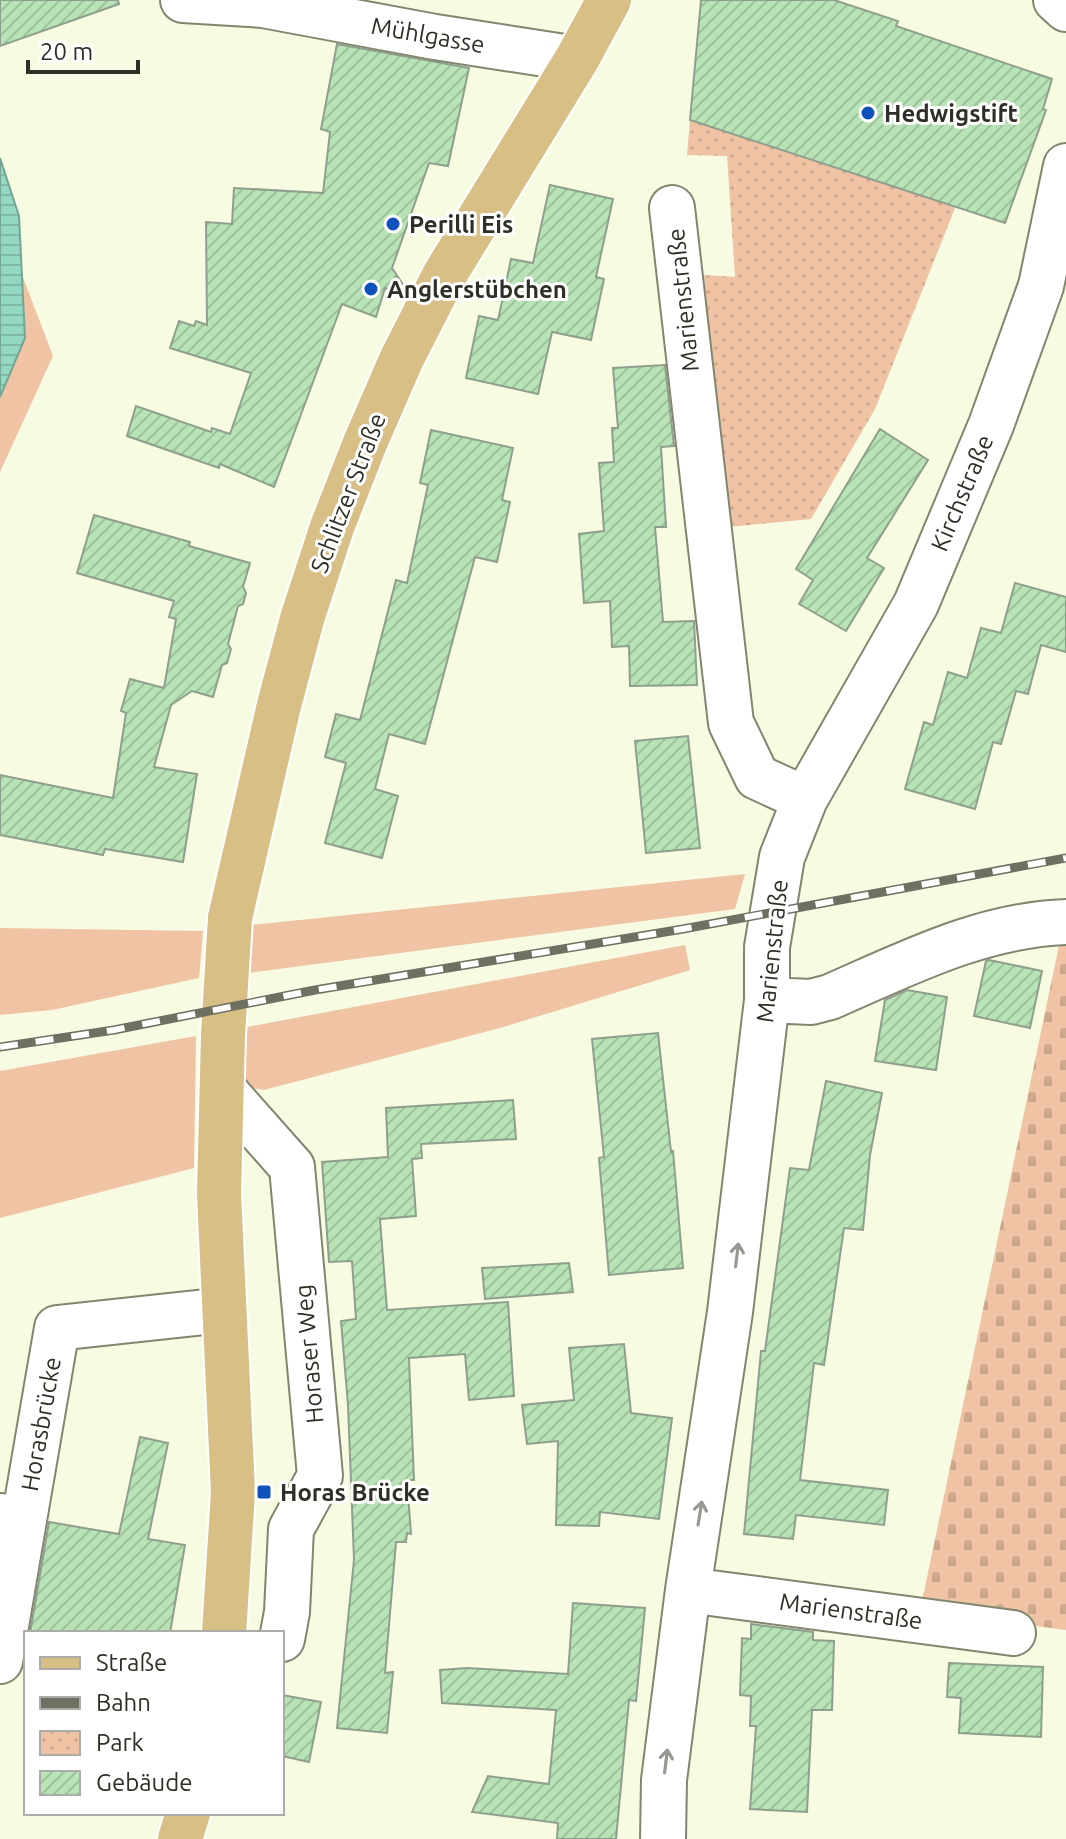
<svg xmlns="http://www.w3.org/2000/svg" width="1066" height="1839" font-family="Ubuntu,sans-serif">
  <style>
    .green { fill: #efc3a4 }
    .cemetery { fill: url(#cemetery-stones) }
    .park { fill: url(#park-dots) }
    .water { fill: url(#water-rules); stroke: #74a693; stroke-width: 2 }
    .building { fill: url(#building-hatch); stroke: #8ea08d; stroke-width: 2 }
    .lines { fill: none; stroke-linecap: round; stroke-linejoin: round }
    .minor-casing { stroke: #82866f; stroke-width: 48 }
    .major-casing { stroke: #fff; stroke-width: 48 }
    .minor { stroke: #fff; stroke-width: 44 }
    .major { stroke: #d7bf86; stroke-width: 44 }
    .rail-casing { stroke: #6e7162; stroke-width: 9 }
    .rail { stroke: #fff; stroke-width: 6; stroke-dasharray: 18; stroke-linecap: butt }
    .oneway { stroke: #969892 }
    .poi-dot { fill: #1052bd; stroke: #fff; stroke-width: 3 }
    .labels { text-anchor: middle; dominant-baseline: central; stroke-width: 6; stroke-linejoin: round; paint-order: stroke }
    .street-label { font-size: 24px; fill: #2e3026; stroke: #fff }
    .poi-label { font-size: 24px; font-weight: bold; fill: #2e3026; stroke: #fff; text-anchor: start }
  </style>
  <defs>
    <pattern id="cemetery-stones" width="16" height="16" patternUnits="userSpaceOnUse" patternTransform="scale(2)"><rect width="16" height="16" fill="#efc3a4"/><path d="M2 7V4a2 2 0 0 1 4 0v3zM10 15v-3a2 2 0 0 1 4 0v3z" fill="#cda88d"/></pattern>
    <pattern id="park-dots" width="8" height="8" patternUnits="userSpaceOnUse" patternTransform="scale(2)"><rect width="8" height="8" fill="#efc3a4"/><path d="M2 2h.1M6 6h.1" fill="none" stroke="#cda88d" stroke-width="1.8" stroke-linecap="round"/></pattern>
    <pattern id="water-rules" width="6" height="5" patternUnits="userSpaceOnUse" patternTransform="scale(2)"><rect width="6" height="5" fill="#92d8c2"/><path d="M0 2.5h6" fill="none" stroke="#7ebaa7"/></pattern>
    <pattern id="building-hatch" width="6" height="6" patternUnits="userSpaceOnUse" patternTransform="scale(2)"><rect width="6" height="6" fill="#b8e3b6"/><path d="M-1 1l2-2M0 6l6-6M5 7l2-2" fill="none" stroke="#9ec39c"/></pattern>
  </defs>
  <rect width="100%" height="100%" fill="#f7fbe2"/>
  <!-- green -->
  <path class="green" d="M22,275l31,81 -53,116v-75l25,-59z
    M745,874l-10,35 -494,65 1,-48z
    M0,928l203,3 -4,47 -147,32 -52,5z
    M685,945l5,25 -190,58 -236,62 -21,-3 4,-60z
    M196,1036l-2,132 -194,50v-147z"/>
  <!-- cemetery -->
  <path class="cemetery" d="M1061,936h5v694l-146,-19z"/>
  <!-- park -->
  <path class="park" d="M932,116l31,10 -25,75 17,7 -80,201 -64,110 -83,8 -24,-252 31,2 -8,-121 -40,-1 3,-35 217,71z"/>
  <!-- water -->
  <path class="water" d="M0,158l19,58 6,122 -25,59z"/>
  <!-- building -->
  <path class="building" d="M0,0h118l1,4 -119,42z
    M701,0h133l64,21 -2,5 156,53 -9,30 3,1 -41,113 -315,-103z
    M337,44l132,24 -21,98 -19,-3 -37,105 16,24 -2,3 -21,-7 -9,29 -34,-13 -68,183 -54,-23 -1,4 -92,-32 9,-30 75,26 1,-4 18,6 21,-61 -81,-25 9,-27 15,5 2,-5 11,4 -1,-103 26,2 2,-36 89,5 7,-61 -9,-3z
    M550,185l63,14 -17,78 8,2 -13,61 -39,-8 -14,62 -72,-16 13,-62 19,4 13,-61 22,4z
    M665,365l9,81 -13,1 5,80h-11l8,95 31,-1 3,64 -67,1 -1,-40 -17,1 -2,-46 -26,2 -5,-69 25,-3 -5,-68 15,-1 -2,-34h6l-5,-60z
    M880,429l48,31 -61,98 17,10 -38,63 -47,-27 14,-24 -17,-11z
    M431,430l82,18 -11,52 8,2 -13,60 -22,-5 -50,187 -36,-10 -14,55 23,7 -16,62 -57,-15 21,-80 -21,-6 11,-43 24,6 36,-140 11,3 21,-98 -8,-2z
    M94,515l96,27 -1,4 61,17 -7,24 3,6 -3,11 -5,2 -10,38 3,5 -4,14 -5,2 -9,32 -21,-6 -21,14 -17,62 43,7 -14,88 -78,-13 -2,6 -103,-20v-60l113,23 13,-85 -5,-2 9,-32 34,9 12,-69 -7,-2 5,-16 -97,-28z
    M1015,583l51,14v55l-25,-7 -13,49 -12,-3 -15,53 -8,-2 -18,67 -70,-20 19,-67 9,3 15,-53 19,6 14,-50 20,5z
    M688,736l12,112 -54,5 -11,-112z
    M989,960l53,11 -12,57 -56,-12 12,-55z
    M907,990l40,7 -11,73 -61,-9 10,-61z
    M658,1033l13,119 2,-1 10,117 -74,7 -10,-117 5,-1 -12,-118z
    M826,1081l56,12 -12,62 -7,75 -19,-2 -20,137 -10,-2 -14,117 88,10 -4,35 -88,-10 -3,24 -49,-5 17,-183h4l25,-183 19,2z
    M513,1100l3,39 -95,5 1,14 -10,1 4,57 -36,3 7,91 121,-8 6,94 -45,4 -4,-46 -56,4 5,122h-7l4,54 -4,-1 -1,9h-10l-11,131 8,-1 -6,61 -50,-5 17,-168 -6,-155 -7,-84 15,-2 -4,-58 -23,1 -7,-100 66,-5 -2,-49z
    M569,1263l4,29 -88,7 -3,-31z
    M624,1344l7,69 41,5 -13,101 -59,-7 -1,14 -43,-1 2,-84 -31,3 -5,-39 52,-5 -5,-52z
    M140,1437l28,6 -20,96 37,6 -15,88h-140l19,-111 70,12z
    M573,1603l72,5 -9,93 -7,-1 -13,139h-59l1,-16 -86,-11 16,-36 61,8 7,-74 -114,-7 -2,-33 28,-2 100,6z
    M751,1624l62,8v8l21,1 -2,69h-20l-5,102 -57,-3 6,-83h-6l1,-30 -11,-1 2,-57 9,1z
    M949,1663l94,4 -2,70 -82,-4 2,-35 -14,-1z
    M282,1695l39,7 -12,60 -27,-6z"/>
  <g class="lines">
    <defs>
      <path id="minor" d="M183,0l80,5 172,32 142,22
        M1056,0l10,9
        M672,208l59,515 26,54 48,22
        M767,1000l44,2 19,-5c76,-33 151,-72 236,-75
        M222,1088l70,79 28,309 -29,53 -4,83 -5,27
        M0,1516l24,4 33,-192 167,-18
        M688,1590l325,43
        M0,1661l24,-141
        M663,1839l1,-59 24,-190 42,-278 37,-312v-53l15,-90 23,-58 111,-195 75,-179 50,-139 25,-120"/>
      <path id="major" d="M224,1633l9,-141 -14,-298 4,-159 7,-117 49,-213 23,-86 30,-92 33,-84 37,-85 43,-84 132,-215 32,-59
        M180,1839l8,-26"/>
    </defs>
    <!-- minor casing -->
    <use href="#minor" class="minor-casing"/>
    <!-- major casing -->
    <use href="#major" class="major-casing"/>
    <!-- minor -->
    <use href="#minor" class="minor"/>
    <!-- major -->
    <use href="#major" class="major"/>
    <defs>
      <path id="rail" d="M0,1047l114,-17 201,-40 368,-61 383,-71"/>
    </defs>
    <!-- rail casing -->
    <use href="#rail" class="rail-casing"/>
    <!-- rail -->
    <use href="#rail" class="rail"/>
  </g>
  <!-- one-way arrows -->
  <defs><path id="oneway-shaft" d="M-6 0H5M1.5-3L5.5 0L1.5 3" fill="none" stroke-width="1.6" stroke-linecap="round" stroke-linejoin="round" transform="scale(2)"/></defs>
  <g class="oneway">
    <use href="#oneway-shaft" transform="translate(737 1255) rotate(-83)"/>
    <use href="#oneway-shaft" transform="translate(700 1513) rotate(-81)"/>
    <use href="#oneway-shaft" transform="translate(666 1761) rotate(-83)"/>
  </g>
  <!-- markers -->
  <g class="poi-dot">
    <circle cx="868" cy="113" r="8"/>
    <circle cx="393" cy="224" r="8"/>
    <circle cx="371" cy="289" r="8"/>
    <rect x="256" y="1484" width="16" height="16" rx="4"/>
  </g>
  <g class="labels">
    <!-- street labels -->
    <g class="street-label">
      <text transform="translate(428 35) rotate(10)">Mühlgasse</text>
      <text transform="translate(683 300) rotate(-96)">Marienstraße</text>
      <text transform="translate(348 493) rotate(-69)">Schlitzer Straße</text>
      <text transform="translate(962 493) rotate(-67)">Kirchstraße</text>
      <text transform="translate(772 951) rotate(-84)">Marienstraße</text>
      <text transform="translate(309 1354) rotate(-95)">Horaser Weg</text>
      <text transform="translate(41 1424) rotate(-80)">Horasbrücke</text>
      <text transform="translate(851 1611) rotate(8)">Marienstraße</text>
    </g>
    <!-- poi labels -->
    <g class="poi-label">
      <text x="884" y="113">Hedwigstift</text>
      <text x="409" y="224">Perilli Eis</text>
      <text x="387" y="289">Anglerstübchen</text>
      <text x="280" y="1492">Horas Brücke</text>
    </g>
  </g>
  <!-- legend -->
  <rect x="24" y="1631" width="260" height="184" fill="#ffffff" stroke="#abaca8" stroke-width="2"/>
  <rect x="40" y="1657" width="40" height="12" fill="#d7bf86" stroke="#abaca8" stroke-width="2"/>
  <text x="96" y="1671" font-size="24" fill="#2e3026">Straße</text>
  <rect x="40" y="1697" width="40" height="12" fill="#6e7162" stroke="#abaca8" stroke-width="2"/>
  <text x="96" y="1711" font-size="24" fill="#2e3026">Bahn</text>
  <rect x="40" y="1731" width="40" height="24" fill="url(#park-dots)" stroke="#abaca8" stroke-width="2"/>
  <text x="96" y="1751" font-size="24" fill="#2e3026">Park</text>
  <rect x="40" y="1771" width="40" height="24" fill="url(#building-hatch)" stroke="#abaca8" stroke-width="2"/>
  <text x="96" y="1791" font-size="24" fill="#2e3026">Gebäude</text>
  <!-- scale -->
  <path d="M28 60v12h110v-12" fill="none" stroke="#2e3026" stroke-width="4"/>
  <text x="40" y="60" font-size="24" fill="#2e3026" stroke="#ffffff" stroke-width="6" paint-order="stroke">20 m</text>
</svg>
